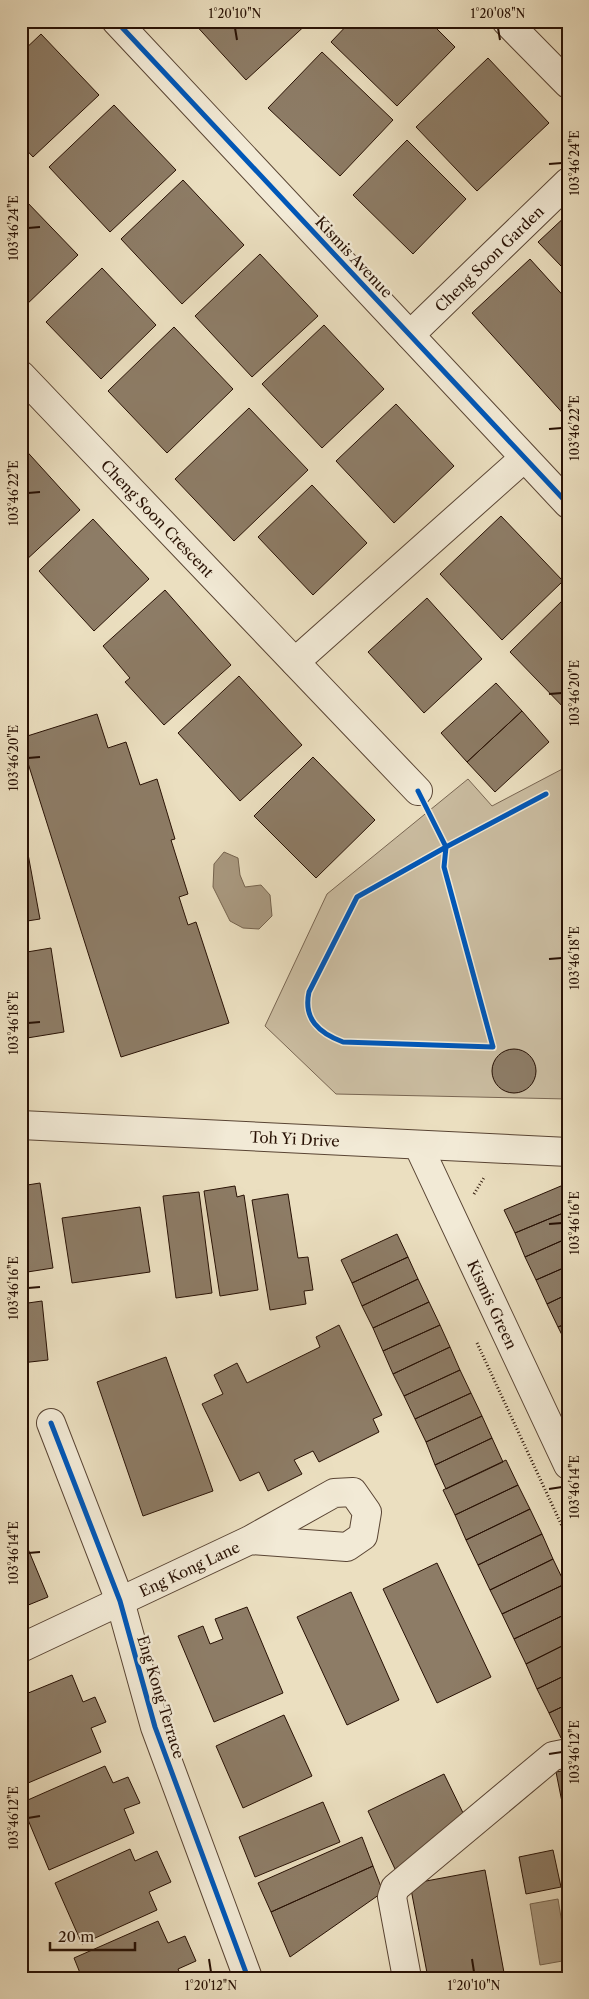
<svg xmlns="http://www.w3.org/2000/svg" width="589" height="1999" font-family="'Libre Caslon Text',serif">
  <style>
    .green { fill: #cabca0; stroke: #796652 }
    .water { fill: #a99980; stroke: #75634e }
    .building { fill: #8d7c66; stroke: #281104 }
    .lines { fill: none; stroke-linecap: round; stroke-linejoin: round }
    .minor-casing { stroke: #594433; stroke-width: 30 }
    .path { stroke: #281104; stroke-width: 3; stroke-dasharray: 1 2.5; stroke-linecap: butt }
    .minor { stroke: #f2ead6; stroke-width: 28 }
    .cycleway-casing { stroke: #f2ead6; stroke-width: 8 }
    .cycleway { stroke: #0057b8; stroke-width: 5 }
    .ticks { fill: none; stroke: #281104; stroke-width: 2 }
    .labels { text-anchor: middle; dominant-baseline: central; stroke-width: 5; stroke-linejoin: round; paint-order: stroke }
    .street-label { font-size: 15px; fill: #281104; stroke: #f2ead6 }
    .neatline { fill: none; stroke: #281104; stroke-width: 2 }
    .ticks-label { font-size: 12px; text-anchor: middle; fill: #281104 }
  </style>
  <rect width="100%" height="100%" fill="#ebdfc0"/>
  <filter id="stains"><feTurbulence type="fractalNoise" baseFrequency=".004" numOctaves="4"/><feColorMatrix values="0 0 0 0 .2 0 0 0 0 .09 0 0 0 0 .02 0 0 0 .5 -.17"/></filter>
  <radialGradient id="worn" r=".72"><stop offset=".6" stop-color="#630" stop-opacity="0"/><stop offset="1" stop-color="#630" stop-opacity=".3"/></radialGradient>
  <!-- green -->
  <path class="green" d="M568,766v333l-232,-5 -71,-68 62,-132 141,-115 24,27z"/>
  <!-- water -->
  <path class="water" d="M224,852l14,6 2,17 5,12 16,-2 9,10 2,21 -13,13 -16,-1 -13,-7 -17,-34 1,-23z
    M558,1899l10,61 -28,5 -10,-61z"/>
  <!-- building -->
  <path class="building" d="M192,21h118l-64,59z
    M351,21h78l26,26 -58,59 -66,-64z
    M41,34l58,61 -66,62 -12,-13v-91z
    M322,52l71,68 -53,56 -72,-68z
    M488,58l61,65 -72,68 -61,-64z
    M114,105l62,65 -66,62 -61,-65z
    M407,140l59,59 -53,55 -60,-59z
    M183,180l61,65 -62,59 -61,-65z
    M25,200l53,55 -55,53 -2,-105z
    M568,214v45l-7,7 -23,-24z
    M260,254l58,62 -66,61 -57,-61z
    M530,259l38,42v118l-96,-106z
    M568,259v14l-7,-7z
    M102,268l54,57 -55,54 -55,-57z
    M324,325l60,64 -62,59 -60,-64z
    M174,327l59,62 -66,64 -59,-62z
    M396,404l58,62 -60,57 -58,-62z
    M249,408l59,62 -74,71 -59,-62z
    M21,445l59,65 -56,52 -3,-3z
    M312,485l55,58 -54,52 -55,-58z
    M501,516l62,65 -61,59 -62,-66z
    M93,519l56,60 -55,52 -55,-60z
    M165,590l66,75 -67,60 -39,-43 5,-4 -27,-32z
    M568,595v117l-58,-60z
    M427,598l55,61 -58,54 -56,-61z
    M239,676l63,69 -62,56 -62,-68z
    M496,683l26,28 -55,51 -26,-29z
    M522,711l27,31 -54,50 -28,-30z
    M97,714l11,34 18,-6 14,43 17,-6 18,60 -4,1 17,54 -9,3 9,28 8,-3 33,101 -108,34 -100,-316v-3z
    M313,757l62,63 -59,58 -62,-62z
    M21,816l19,103 -19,3z
    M51,948l13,84 -43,7v-86z
    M492 1071a22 22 0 1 1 44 0a22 22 0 1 1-44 0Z
    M40,1183l13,85 -32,5v-87z
    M568,1183v28l-53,22 -11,-23z
    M235,1186l2,11 7,-2 14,95 -38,6 -16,-105z
    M199,1192l13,101 -36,5 -13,-102z
    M288,1194l10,64 10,-1 5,33 -9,1 2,13 -36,6 -18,-110z
    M140,1207l10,65 -78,11 -10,-65z
    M568,1211v27l-43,19 -10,-24z
    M397,1234l11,23 -56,26 -11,-23z
    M568,1238v28l-32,14 -11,-23z
    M408,1257l10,22 -56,27 -10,-23z
    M568,1266v28l-21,10 -11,-24z
    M418,1279l11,23 -56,26 -11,-22z
    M568,1294v29l-10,4 -11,-23z
    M42,1301l6,59 -27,3v-59z
    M429,1302l11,23 -57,26 -10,-23z
    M568,1323v24l-10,-20z
    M339,1325l43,90 -9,4 6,13 -60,30 -6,-11 -19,9 8,14 -34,17 -9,-19 -19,9 -38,-77 21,-10 -9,-19 23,-12 10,20 73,-36 -4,-10z
    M440,1325l10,22 -57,27 -10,-23z
    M450,1347l10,23 -56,26 -11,-22z
    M166,1357l47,134 -70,25 -46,-134z
    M460,1370l11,23 -56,26 -11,-23z
    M471,1393l11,23 -56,26 -11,-23z
    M482,1416l10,22 -57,27 -9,-23z
    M492,1438l11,24 -57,27 -11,-24z
    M506,1460l12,25 -63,30 -12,-25z
    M518,1485l12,24 -64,31 -11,-25z
    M530,1509l12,25 -64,31 -12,-25z
    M21,1532l27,65 -27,11z
    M542,1534l11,25 -63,31 -12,-25z
    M553,1559l12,25 -63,30 -12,-24z
    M437,1563l54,114 -54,26 -54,-114z
    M565,1584l3,5v24l-54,26 -12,-25z
    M351,1592l48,108 -52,25 -50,-108z
    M247,1607l36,86 -69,29 -36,-86 25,-10 7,18 13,-5 -8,-20z
    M568,1613v30l-42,21 -12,-25z
    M568,1643v31l-31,15 -11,-25z
    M568,1674v30l-19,9 -12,-24z
    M72,1675l11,27 12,-5 11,25 -15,6 10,24 -80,34v-90z
    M568,1704v31l-7,3 -12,-25z
    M284,1715l28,61 -69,32 -27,-62z
    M105,1766l8,17 15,-6 12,26 -16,6 10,24 -85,37 -28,-67z
    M568,1770v62l-12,-60z
    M444,1774l22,45 -71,50 -27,-58z
    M323,1802l17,40 -85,35 -16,-40z
    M362,1837l11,29 -102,46 -13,-29z
    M130,1849l5,12 22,-10 14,31 -22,10 8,18 -75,34 -27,-61z
    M553,1850l8,37 -35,7 -7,-37z
    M373,1866l10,26 -93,65 -19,-45z
    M485,1870l20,108h-77l-18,-94z
    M158,1921l10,22 17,-7 11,25 -18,8 4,9h-100l-8,-20z"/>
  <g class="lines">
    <defs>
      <g id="minor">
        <path d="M116,21l452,483"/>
        <path d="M506,21l62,63"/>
        <path id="s1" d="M410,335l158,-153"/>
        <path id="s2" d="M21,375l397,416"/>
        <path d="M295,662l229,-204"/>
        <path id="s3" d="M21,1125l547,27"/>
        <path id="s4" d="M418,1145l150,320"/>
        <path d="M51,1423l69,178 35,126 93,251"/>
        <path id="s5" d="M21,1648l229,-108 84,-47 19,-1 14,20 -4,24 -16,11 -97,-7"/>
        <path d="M407,1978l-15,-81 3,-9 158,-132 15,-3"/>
      </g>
    </defs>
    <!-- minor casing -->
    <use href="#minor" class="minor-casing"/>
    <!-- path -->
    <path class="path" d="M474,1194l11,-18
      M477,1343l91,196"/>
    <!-- minor -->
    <use href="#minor" class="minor"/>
    <defs>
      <path id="cycleway" d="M116,21l452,483
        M418,791l28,56 -89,50 -48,95c-6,27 10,41 34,50l150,5 -49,-180 2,-20 100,-53
        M51,1423l69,178 35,126 93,251"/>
    </defs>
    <!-- cycleway casing -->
    <use href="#cycleway" class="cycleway-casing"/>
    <!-- cycleway -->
    <use href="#cycleway" class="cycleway"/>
  </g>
  <!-- ticks -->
  <path class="ticks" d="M235,28l2,12M498,28l2,12M549,164l13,-1M28,228l12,-1M549,429l13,-1M28,493l12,-1M549,694l13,-1M28,758l12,-1M549,959l13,-1M28,1023l12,-1M549,1224l13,-1M28,1288l12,-1M549,1489l13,-2M28,1553l12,-1M549,1754l13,-2M28,1818l12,-2M209,1959l2,13M472,1959l2,13"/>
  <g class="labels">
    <!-- street labels -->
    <g class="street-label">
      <text transform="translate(354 257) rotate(47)">Kismis Avenue</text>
      <text stroke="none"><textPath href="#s1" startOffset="110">Cheng Soon Garden</textPath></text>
      <text stroke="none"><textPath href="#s2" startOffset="198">Cheng Soon Crescent</textPath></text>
      <text stroke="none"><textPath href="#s3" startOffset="274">Toh Yi Drive</textPath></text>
      <text stroke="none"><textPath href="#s4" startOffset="176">Kismis Green</textPath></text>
      <text stroke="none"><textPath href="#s5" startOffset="186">Eng Kong Lane</textPath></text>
      <text transform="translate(161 1697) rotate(73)">Eng Kong Terrace</text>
    </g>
  </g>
  <!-- margin -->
  <rect width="589" height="1999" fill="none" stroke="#ebdfc0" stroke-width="55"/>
  <!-- scale -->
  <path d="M50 1942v8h85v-8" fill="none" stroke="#281104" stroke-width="2.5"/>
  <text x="58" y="1942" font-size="15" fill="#281104" stroke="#f2ead6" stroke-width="4" paint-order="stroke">20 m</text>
  <rect x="28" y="28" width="534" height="1944" class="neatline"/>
  <g class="ticks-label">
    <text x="235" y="18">1°20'10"N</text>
    <text x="498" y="18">1°20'08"N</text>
    <text transform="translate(575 163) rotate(-90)" y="4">103°46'24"E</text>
    <text transform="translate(14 228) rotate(-90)" y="4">103°46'24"E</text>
    <text transform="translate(575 428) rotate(-90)" y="4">103°46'22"E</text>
    <text transform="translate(14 493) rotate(-90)" y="4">103°46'22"E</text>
    <text transform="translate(575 693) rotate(-90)" y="4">103°46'20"E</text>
    <text transform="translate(14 758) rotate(-90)" y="4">103°46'20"E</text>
    <text transform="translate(575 958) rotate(-90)" y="4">103°46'18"E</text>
    <text transform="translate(14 1023) rotate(-90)" y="4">103°46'18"E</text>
    <text transform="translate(575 1223) rotate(-90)" y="4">103°46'16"E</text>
    <text transform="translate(14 1288) rotate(-90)" y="4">103°46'16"E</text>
    <text transform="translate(575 1487) rotate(-90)" y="4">103°46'14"E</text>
    <text transform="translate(14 1553) rotate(-90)" y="4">103°46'14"E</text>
    <text transform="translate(575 1752) rotate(-90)" y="4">103°46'12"E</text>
    <text transform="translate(14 1818) rotate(-90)" y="4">103°46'12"E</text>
    <text x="211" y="1990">1°20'12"N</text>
    <text x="474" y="1990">1°20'10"N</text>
  </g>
  <rect width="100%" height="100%" filter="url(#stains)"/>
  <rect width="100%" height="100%" fill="url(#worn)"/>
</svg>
